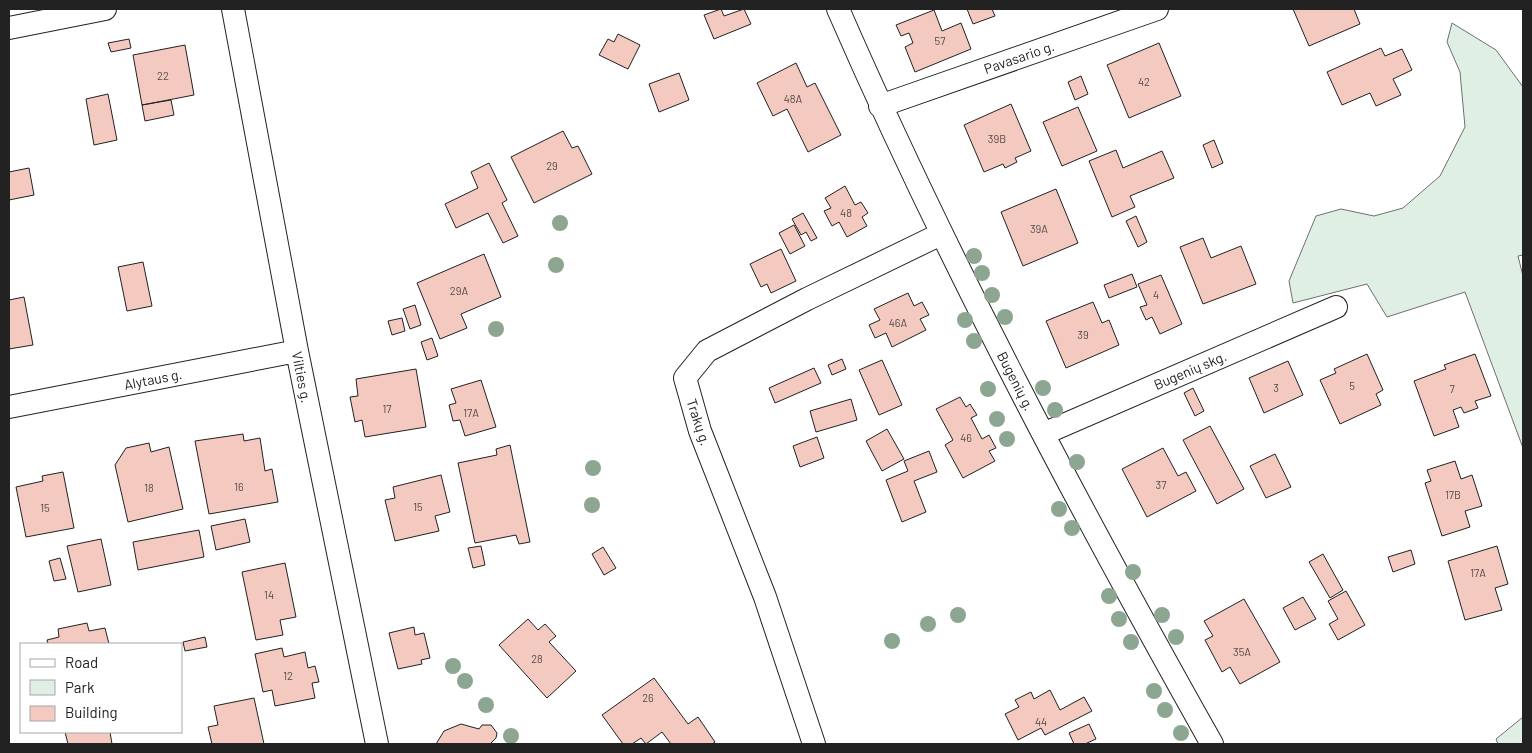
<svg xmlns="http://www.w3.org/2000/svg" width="1532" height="753" font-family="Barlow,sans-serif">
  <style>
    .green { fill: #e0efe3; stroke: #6f6f6f }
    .building { fill: #f3c9c0; stroke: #222 }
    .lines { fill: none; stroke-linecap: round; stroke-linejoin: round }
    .street-casing { stroke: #222; stroke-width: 24 }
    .street { stroke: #fff; stroke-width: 22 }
    .tree { fill: #8da692 }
    .labels { text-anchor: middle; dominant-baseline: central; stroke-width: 4; stroke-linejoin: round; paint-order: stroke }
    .number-label { font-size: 11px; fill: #564c4a }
    .street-label { font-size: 14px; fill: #222; stroke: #fff }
  </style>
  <rect width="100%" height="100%" fill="#fff"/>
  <!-- green -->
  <path class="green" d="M1452,23l44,27 27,37v168l-5,1 5,20v172l-58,-156 -78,25 -20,-33 -74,19 -4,-22 27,-65 25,-7 33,7 29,-8 37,-32 25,-49 -5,-55 -13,-30z
    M1523,717v27h-25l-2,-5z"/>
  <!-- building -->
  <path class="building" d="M721,9l3,7 20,-7 7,15 -37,15 -10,-24z
    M967,9h25l3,7 -22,8z
    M1293,9h61l6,15 -51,22z
    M934,10l8,21 19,-8 10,26 -56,23 -10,-25 8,-4 -4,-10 -8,3 -5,-11z
    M618,34l22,11 -12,24 -29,-14 9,-16 6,3z
    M129,39l2,9 -20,4 -3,-9z
    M1159,43l22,53 -52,22 -22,-53z
    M185,45l9,50 -52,10 -9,-50z
    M1381,48l4,8 17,-7 10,21 -19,9 8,16 -25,11 -6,-13 -28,12 -15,-33z
    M796,63l11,24 8,-4 26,52 -33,17 -21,-43 -14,7 -16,-33z
    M679,73l10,27 -30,12 -10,-28z
    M1081,76l7,18 -13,6 -7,-18z
    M108,94l9,46 -23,5 -8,-46z
    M171,100l3,15 -29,6 -3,-16z
    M1011,104l20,47 -16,7 2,4 -12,6 -2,-4 -19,8 -20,-47z
    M1078,107l19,44 -35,15 -19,-44z
    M563,131l9,17 6,-2 14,28 -58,29 -23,-46z
    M1214,140l9,23 -11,5 -9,-23z
    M1116,150l7,18 39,-17 12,27 -44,18 5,11 -23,10 -23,-56z
    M489,163l18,37 -5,3 16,33 -15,7 -15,-30 -32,15 -11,-24 33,-16 -7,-16z
    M29,168l5,27 -25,5v-28z
    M845,186l10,19 6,-3 7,11 -6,4 5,9 -20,11 -8,-15 -7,4 -8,-15 7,-3 -6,-10z
    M1056,189l22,54 -55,23 -22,-54z
    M803,213l14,25 -6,3 -5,-9 -5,3 -9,-16z
    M1136,216l11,26 -9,5 -12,-26z
    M794,225l11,21 -15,8 -11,-21z
    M1203,238l8,20 30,-12 15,38 -53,20 -23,-57z
    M781,249l15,32 -25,12 -4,-9 -6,3 -11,-23z
    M484,254l17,43 -40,17 6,14 -27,11 -23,-56z
    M143,262l9,44 -25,5 -9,-44z
    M1132,274l5,13 -28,11 -5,-13z
    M1161,275l21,49 -22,10 -8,-17 -6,3 -6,-13 7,-2 -9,-21z
    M908,293l6,13 8,-4 7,13 -9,4 6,11 -34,17 -6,-14 -11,5 -6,-13 11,-5 -6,-11z
    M24,297l9,48 -24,4v-49z
    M1093,302l9,21 7,-3 10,25 -53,23 -20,-47z
    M415,305l6,20 -11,4 -7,-20z
    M402,318l3,13 -13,4 -4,-14z
    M432,338l6,18 -11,4 -6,-18z
    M1367,354l16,36 -7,4 5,11 -41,19 -20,-44 16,-7 -2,-4z
    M1475,354l16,42 -16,5 3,7 -14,5 -3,-6 -8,3 6,17 -25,9 -20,-55 32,-12 -2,-4z
    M842,359l4,10 -14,6 -4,-10z
    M882,360l20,45 -23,10 -20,-45z
    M1288,361l15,34 -39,18 -15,-35z
    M814,368l7,15 -46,20 -6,-15z
    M416,369l10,58 -61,10 -3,-17 -7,2 -5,-25 8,-1 -2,-17z
    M481,380l15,47 -31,9 -5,-16 -7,1 -4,-16 7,-2 -5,-14z
    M1193,388l11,23 -9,5 -11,-23z
    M960,397l6,10 4,-3 7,11 -6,3 11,21 7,-4 7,13 -7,3 6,10 -32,17 -18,-33 8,-5 -17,-31z
    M851,399l6,21 -41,12 -6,-21z
    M1210,426l34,63 -27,15 -34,-64z
    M887,429l17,30 -22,12 -16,-30z
    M243,434l1,7 16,-3 5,33 7,-2 6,33 -69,12 -14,-73z
    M817,437l7,21 -24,9 -7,-21z
    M149,443l2,9 18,-5 14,62 -55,13 -13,-57 11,-17z
    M510,445l20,97 -11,2 -3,-9 -41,8 -17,-80 39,-8 -1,-6z
    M1163,448l15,28 8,-4 10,19 -49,26 -25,-48z
    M929,451l8,21 -23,9 12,31 -24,10 -16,-42 22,-9 -4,-10z
    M1275,454l16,33 -25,11 -16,-32z
    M1455,461l6,18 11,-4 10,31 -17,5 5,16 -28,9 -17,-53 6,-2 -4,-11z
    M63,472l11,56 -48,9 -10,-50 27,-6 -1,-5z
    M441,475l9,37 -15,4 4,15 -44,10 -10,-41 10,-2 -2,-11z
    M245,519l5,23 -34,8 -5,-24z
    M199,530l5,27 -66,13 -5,-28z
    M101,539l10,46 -33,7 -11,-46z
    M481,546l4,19 -12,3 -5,-20z
    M1497,546l11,38 -13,4 7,22 -37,10 -17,-59z
    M603,547l13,21 -12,7 -12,-21z
    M1411,550l4,14 -22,8 -5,-15z
    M1323,554l20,36 -13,8 -21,-36z
    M60,558l6,21 -12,2 -5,-20z
    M285,563l11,54 -16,3 3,15 -27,5 -14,-68z
    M1346,591l19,34 -27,15 -9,-16 9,-5 -10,-18z
    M1303,597l13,22 -21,11 -12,-22z
    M1244,599l36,63 -40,22 -10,-17 -8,5 -17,-32 8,-4 -9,-15z
    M528,619l10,11 7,-6 11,12 -7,6 27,29 -29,27 -48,-53z
    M87,623l2,8 16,-3 4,16h-61l-1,-4 12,-3 -1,-8z
    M414,627l1,8 9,-2 6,25 -9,2 1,4 -24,5 -9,-36z
    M205,637l2,10 -22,4 -2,-9z
    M282,648l2,9 21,-5 3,16 7,-2 4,16 -7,1 3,15 -40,8 -3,-16 -9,2 -8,-38z
    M654,678l34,46 10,-7 17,25 -3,2h-41l-9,-12 -16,12 -5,-6 -9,6h-9l-21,-29z
    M1050,690l10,20 24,-13 8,14 -47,24 -4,-7 -23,12 -13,-26 14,-7 -4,-7 16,-8 3,7z
    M254,698l10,46h-52l-4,-17 10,-2 -4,-19z
    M461,724l18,5 3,-4h9l6,8 -1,5 -6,6h-54l8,-13z
    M1089,724l7,15 -11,5h-11l-5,-11z
    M65,732h45l2,12h-44z"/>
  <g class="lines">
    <defs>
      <path id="street" d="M233,9l64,342 80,393
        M838,9c110,252 239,495 374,735
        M9,28l96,-19
        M880,106l277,-97
        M9,407l288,-56
        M1043,434l293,-127
        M814,744l-49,-147 -65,-166 -15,-53 22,-27 100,-52 134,-65"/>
    </defs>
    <!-- street casing -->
    <use href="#street" class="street-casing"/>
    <!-- street -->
    <use href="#street" class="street"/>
  </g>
  <!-- trees -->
  <g class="tree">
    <circle cx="560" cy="223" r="8"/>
    <circle cx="974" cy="256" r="8"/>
    <circle cx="556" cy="265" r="8"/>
    <circle cx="982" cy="273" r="8"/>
    <circle cx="992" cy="295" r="8"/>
    <circle cx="1005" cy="317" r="8"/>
    <circle cx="965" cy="320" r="8"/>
    <circle cx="496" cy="329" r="8"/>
    <circle cx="974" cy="341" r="8"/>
    <circle cx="1043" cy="388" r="8"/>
    <circle cx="988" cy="389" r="8"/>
    <circle cx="1055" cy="410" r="8"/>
    <circle cx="997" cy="419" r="8"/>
    <circle cx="1007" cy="439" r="8"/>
    <circle cx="1077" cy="462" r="8"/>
    <circle cx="593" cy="468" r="8"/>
    <circle cx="592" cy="505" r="8"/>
    <circle cx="1059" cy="509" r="8"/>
    <circle cx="1072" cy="528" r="8"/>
    <circle cx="1133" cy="572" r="8"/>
    <circle cx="1109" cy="596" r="8"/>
    <circle cx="958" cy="615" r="8"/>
    <circle cx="1162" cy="615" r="8"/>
    <circle cx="1119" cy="619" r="8"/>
    <circle cx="928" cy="624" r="8"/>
    <circle cx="1176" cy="637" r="8"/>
    <circle cx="892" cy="641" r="8"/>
    <circle cx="1131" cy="642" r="8"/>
    <circle cx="453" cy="666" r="8"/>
    <circle cx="465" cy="681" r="8"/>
    <circle cx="1154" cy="691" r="8"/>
    <circle cx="486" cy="705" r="8"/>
    <circle cx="1165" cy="710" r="8"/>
    <circle cx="1181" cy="733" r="8"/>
    <circle cx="511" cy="736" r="8"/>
  </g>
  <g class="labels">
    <!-- number labels -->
    <g class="number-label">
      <text x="940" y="40">57</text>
      <text x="163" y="75">22</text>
      <text x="1144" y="81">42</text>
      <text x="793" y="98">48A</text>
      <text x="997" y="138">39B</text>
      <text x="552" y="165">29</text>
      <text x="846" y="212">48</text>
      <text x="1039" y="228">39A</text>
      <text x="459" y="290">29A</text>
      <text x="1156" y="294">4</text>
      <text x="898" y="322">46A</text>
      <text x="1083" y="334">39</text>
      <text x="1352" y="385">5</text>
      <text x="1276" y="387">3</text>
      <text x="1452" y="388">7</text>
      <text x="387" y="408">17</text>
      <text x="471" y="412">17A</text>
      <text x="966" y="437">46</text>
      <text x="1161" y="484">37</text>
      <text x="239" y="486">16</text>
      <text x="149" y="487">18</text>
      <text x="1453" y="494">17B</text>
      <text x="418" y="506">15</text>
      <text x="45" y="507">15</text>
      <text x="1478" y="572">17A</text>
      <text x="269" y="594">14</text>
      <text x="1242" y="651">35A</text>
      <text x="537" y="658">28</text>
      <text x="288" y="675">12</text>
      <text x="648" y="697">26</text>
      <text x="1041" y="721">44</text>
    </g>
    <!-- street labels -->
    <g class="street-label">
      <text transform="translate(1019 57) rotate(-19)">Pavasario g.</text>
      <text transform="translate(1190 370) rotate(-23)">Bugenių skg.</text>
      <text transform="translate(302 377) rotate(79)">Vilties g.</text>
      <text transform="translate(153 379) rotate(-11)">Alytaus g.</text>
      <text transform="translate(1016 381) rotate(63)">Bugenių g.</text>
      <text transform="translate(699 422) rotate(72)">Trakų g.</text>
    </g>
  </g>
  <!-- border -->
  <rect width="1532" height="753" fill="none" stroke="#222222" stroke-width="20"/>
  <!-- legend -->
  <rect x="20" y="643" width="162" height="90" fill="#ffffff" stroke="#a7a7a7"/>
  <rect x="30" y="659" width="25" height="8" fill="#ffffff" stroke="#a7a7a7"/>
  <text x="65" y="668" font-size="15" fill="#222222">Road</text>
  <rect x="30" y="680" width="25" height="15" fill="#e0efe3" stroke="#a7a7a7"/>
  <text x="65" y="693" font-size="15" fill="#222222">Park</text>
  <rect x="30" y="706" width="25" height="15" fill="#f3c9c0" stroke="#a7a7a7"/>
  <text x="65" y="718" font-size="15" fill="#222222">Building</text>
</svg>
